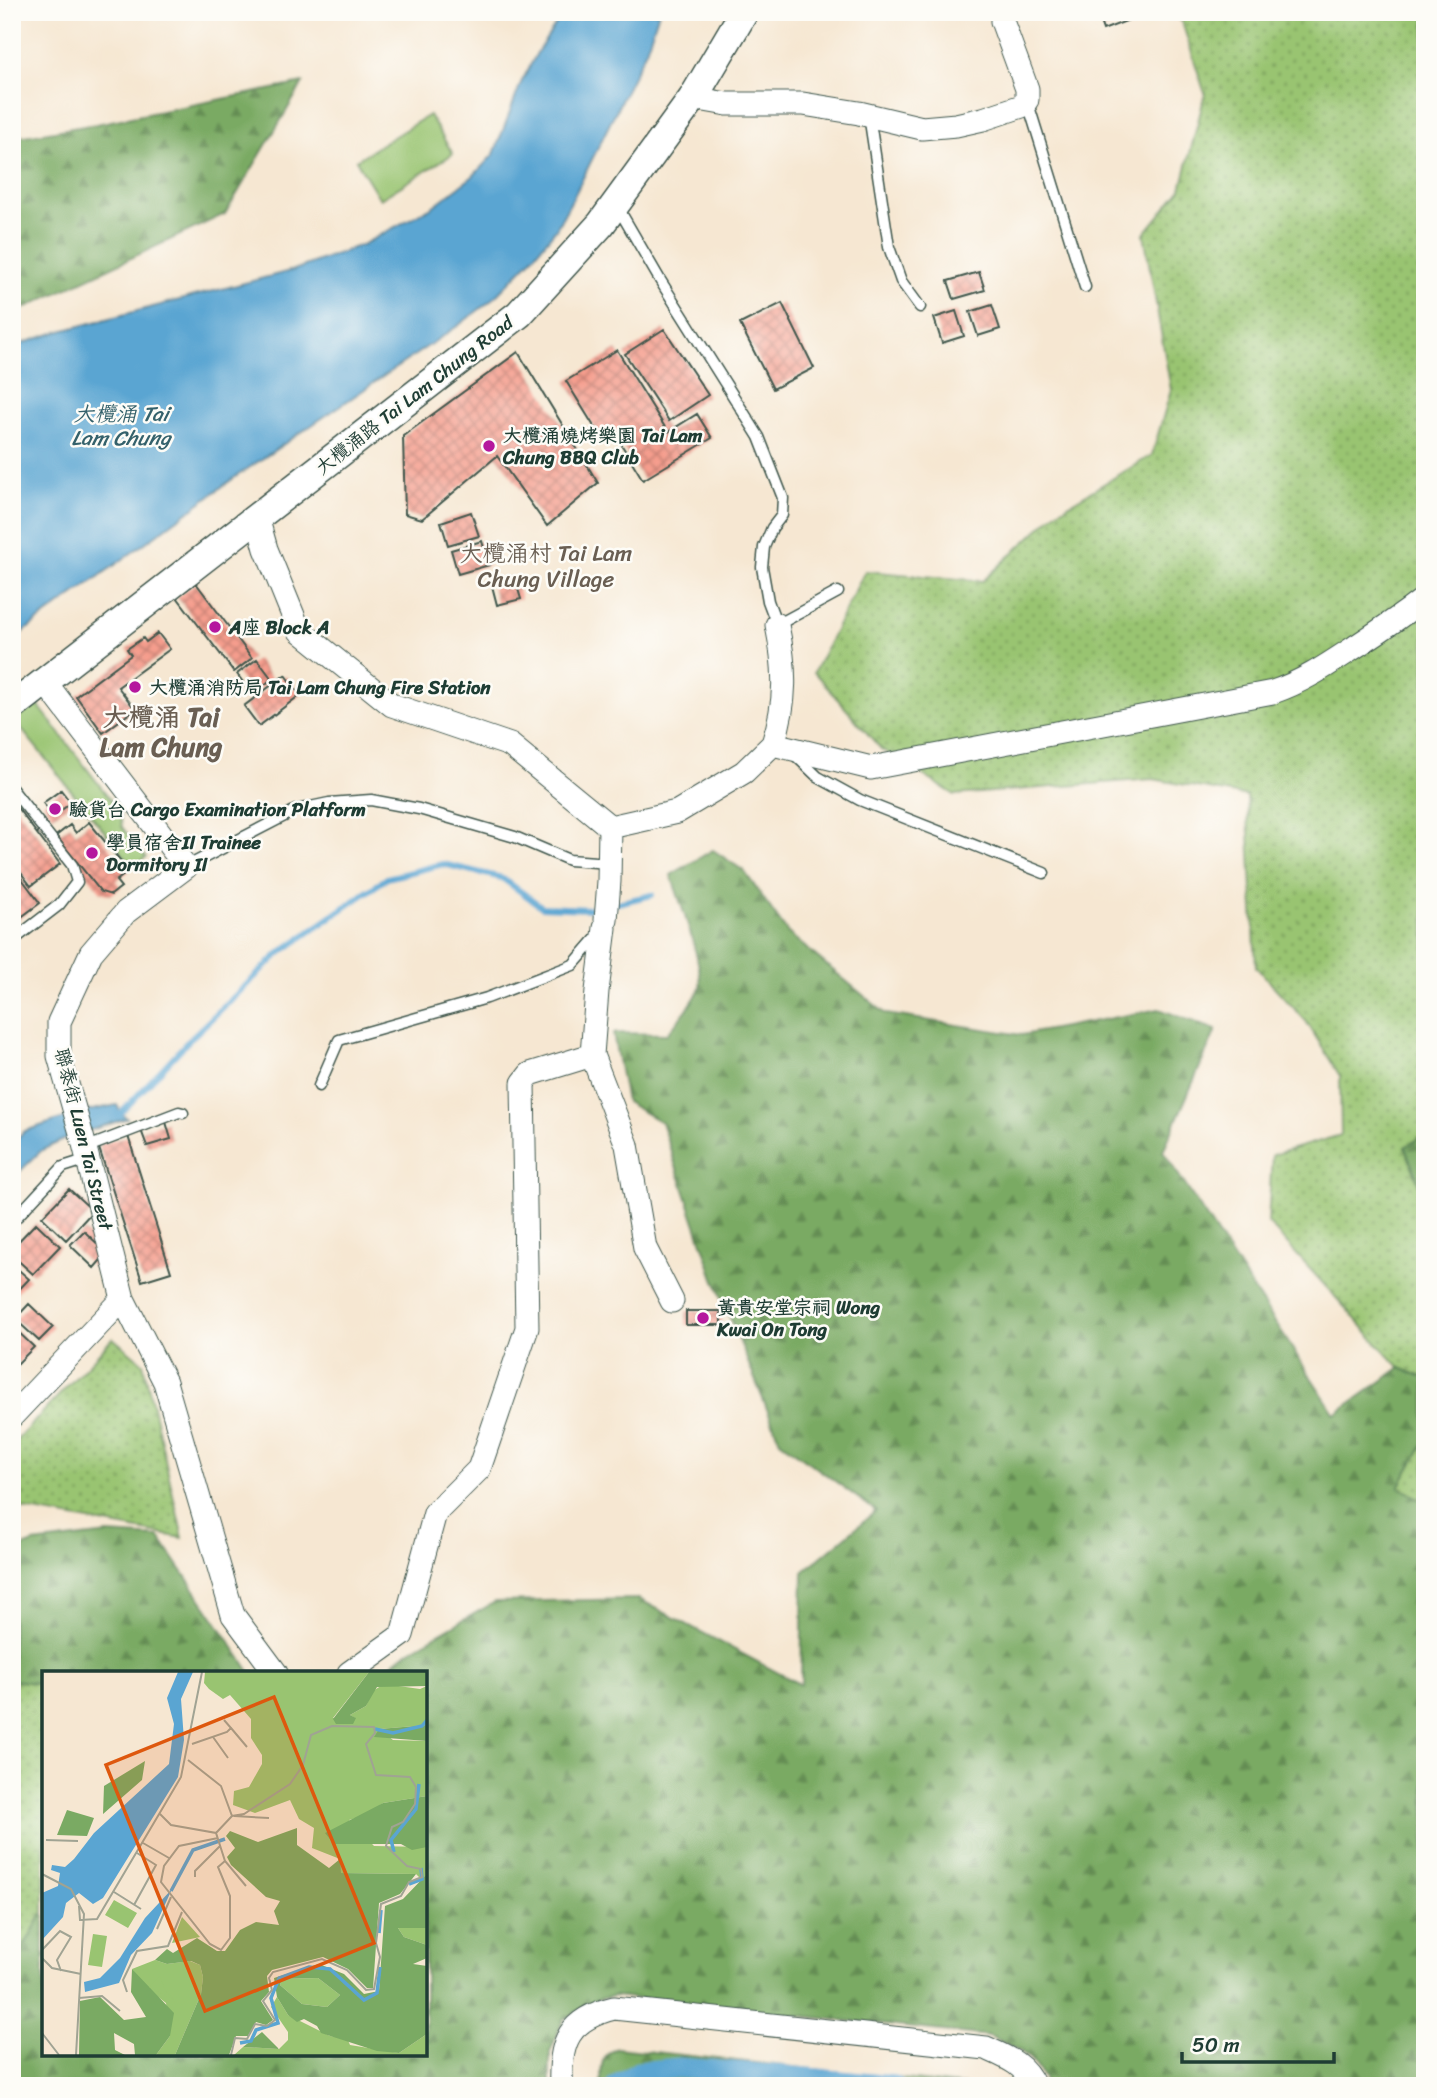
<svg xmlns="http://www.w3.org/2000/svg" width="1437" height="2098" font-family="Sriracha,'LXGW WenKai TC',sans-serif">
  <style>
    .grass { fill: url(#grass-dots); stroke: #5c8052; stroke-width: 2 }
    .forest { fill: url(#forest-firs); stroke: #4c744c; stroke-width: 2 }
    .park { fill: #99c471; stroke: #5c8052; stroke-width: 2 }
    .water { fill: #5aa5d2; stroke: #3c7183; stroke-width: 2 }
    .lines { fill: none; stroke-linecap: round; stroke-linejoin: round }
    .stream { stroke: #5aa5d2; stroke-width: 6 }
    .canal { stroke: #5aa5d2; stroke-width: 21 }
    .building { fill: url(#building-cross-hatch) }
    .service-casing { stroke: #3f564c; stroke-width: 13 }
    .minor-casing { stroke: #3f564c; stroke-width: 25 }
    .tertiary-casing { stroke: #3f564c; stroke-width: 31 }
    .service { stroke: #fff; stroke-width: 10 }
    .minor { stroke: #fff; stroke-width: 23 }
    .tertiary { stroke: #fff; stroke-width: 28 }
    .poi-dot { fill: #b5179e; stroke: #fdfcf7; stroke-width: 2.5 }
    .labels { text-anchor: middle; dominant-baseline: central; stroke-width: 5; stroke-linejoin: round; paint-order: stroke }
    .street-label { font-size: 19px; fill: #1f3d34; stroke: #fdfcf7 }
    .poi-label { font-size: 19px; font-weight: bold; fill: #1f3d34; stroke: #fdfcf7; text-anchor: start }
    .water-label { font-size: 21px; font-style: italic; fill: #34616b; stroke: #fdfcf7 }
    .quarter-label { font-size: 23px; fill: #6a5f53; stroke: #fdfcf7 }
    .district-label { font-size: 26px; font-weight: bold; fill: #6a5f53; stroke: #fdfcf7 }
    .inset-river { fill: none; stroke: #5aa5d2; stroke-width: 3.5 }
    .inset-road { fill: none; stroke: #a0a393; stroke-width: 2 }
    .view { fill: #de580e; fill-opacity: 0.15; stroke: #de580e; stroke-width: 3.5 }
    .inset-edge { fill: none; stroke: #1f3d34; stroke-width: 3.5 }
  </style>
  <defs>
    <pattern id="grass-dots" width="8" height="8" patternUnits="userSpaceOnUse" patternTransform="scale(1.75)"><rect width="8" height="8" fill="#99c471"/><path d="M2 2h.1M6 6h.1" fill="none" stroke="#7ca05e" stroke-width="1.8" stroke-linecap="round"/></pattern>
    <pattern id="forest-firs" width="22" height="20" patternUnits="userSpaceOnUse" patternTransform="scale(1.75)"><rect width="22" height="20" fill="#7aaa63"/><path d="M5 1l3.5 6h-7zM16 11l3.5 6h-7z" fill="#638c52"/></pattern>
    <pattern id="building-cross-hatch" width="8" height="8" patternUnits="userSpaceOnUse" patternTransform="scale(1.75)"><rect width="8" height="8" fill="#f59d8d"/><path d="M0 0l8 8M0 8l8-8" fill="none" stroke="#c68174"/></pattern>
  </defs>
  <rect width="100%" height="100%" fill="#fdfcf7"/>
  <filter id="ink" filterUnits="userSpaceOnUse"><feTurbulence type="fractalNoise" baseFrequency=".0143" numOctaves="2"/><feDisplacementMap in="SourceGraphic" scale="14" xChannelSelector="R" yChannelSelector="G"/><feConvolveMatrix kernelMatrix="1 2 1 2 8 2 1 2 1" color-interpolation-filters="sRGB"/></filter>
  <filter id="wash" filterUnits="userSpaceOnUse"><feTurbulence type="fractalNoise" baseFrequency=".00686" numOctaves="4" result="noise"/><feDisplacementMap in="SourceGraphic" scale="28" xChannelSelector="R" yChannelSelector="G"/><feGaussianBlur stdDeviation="1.57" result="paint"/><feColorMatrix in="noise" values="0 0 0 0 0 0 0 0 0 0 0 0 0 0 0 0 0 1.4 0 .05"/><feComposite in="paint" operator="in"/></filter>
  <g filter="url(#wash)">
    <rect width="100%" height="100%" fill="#f6e7d2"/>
    <!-- grass -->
    <path class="grass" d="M1170,12h255v1123l-20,12 20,53v178l-25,-10 -132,-145 4,-68 69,-20 -1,-59 -34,-55 -50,-54 -9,-171 -94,-17 -198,16 -74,-46 -67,-77 51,-101 118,10 75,-70 94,-56 19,-65 -27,-156 37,-45 24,-95 -23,-72z
      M113,1338l30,25 40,175 -171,-31v-62z
      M1425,1441v61l-26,-15z
      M12,1680l32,4v227l-27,48 -5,4z"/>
    <!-- forest -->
    <path class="forest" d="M303,83l-78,131 -213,100v-176l84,-14z
      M713,850l31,21 44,62 98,81 136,21 137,-26 57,21 -53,121 172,263 65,-46 25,10v63l-26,46 26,15v584h-378c-13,-32 -28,-37 -58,-50l-375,-40 -18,4 -33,20 -13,32v34h-538v-123l5,-4 27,-48v143h381v-381h-44l26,-21 88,-50 144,-3 162,86 2,-113 73,-61 -96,-70 -66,-163 -53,-156 -35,-20 -13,-69 54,1c11,-14 25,-28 32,-44 8,-17 -21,-94 -28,-115z
      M1425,1135v65l-20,-53z
      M108,1534l51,3 92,136h-207v11l-32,-4v-129l21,-8z
      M617,2048l352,38h-368c1,-20 -3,-28 16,-38z"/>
    <!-- park -->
    <path class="park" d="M429,115l24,39 -73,45 -24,-39z
      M32,697l88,115 2,15 24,30 -13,10 -114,-141 -7,4v-17z"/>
    <!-- water -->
    <path class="water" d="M564,12h95l-13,38 -71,144 -19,35 -26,32 -37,38 -34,26 -225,153 -222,162v-293l45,-15 237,-62 70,-26 68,-37 40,-30 22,-23 27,-71 17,-32z
      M117,1105l4,8 6,5 -57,19 -28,13 -30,29v-37l13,-11 58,-19z"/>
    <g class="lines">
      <!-- stream -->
      <path class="stream" d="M613,904l39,-9
        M114,1114l7,-1 69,-74 92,-88 105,-73 56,-14 59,14 40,29 48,2 12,-3"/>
      <!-- canal -->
      <path class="canal" d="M616,2086l22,-14 41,-4 96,7 119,11"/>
    </g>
    <g id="blocks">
      <!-- building -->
      <path class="building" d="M1108,12h18l3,8 -26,10 -5,-14z
        M979,272l6,18 -31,9 -6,-18z
        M782,303l32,65 -41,21 -33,-65z
        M992,305l8,24 -22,7 -8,-24z
        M956,311l8,25 -22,7 -8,-25z
        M664,329l44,66 -39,26 -44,-67z
        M617,350l51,82 29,-18 15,24 -69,42 -28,-46 -12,7 -37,-60z
        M518,352l80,131 -51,43 -50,-70 -75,63 -17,-5 -2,-78z
        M471,512l8,24 -31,9 -7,-23z
        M482,541l7,24 -31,9 -7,-24z
        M514,576l7,23 -24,6 -6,-23z
        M196,583l56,75 -18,14 -57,-75z
        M158,633l12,16 -52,38 17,22 -32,24 -27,-37 55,-41 -4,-6 16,-11 3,4z
        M257,659l15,20 -20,15 -15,-20z
        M285,675l15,20 -41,31 -15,-20z
        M61,790l10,13 -18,13 -10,-13z
        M12,801l48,63 -29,22 -19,-25z
        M89,822l40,49 -13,10 5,6 -10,8 -10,-3 -45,-56 14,-11 6,8z
        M16,871l24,32 -28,21v-51z
        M166,1122l5,17 -24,7 -6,-16z
        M128,1136l43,136 -29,9 -44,-136z
        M69,1189l24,22 -27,29 -24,-23z
        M36,1223l24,23 -27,28 -21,-19v-7z
        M84,1231l23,22 -13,15 -24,-23z
        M12,1264l17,15 -17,18z
        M29,1304l24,23 -14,14 -24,-22z
        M686,1311h35v14h-35z
        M12,1326l22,21 -22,22z"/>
    </g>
  </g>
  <g filter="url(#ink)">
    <use href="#blocks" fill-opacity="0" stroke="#3f564c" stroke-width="2"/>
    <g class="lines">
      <defs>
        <path id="service" d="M1027,100l58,187
          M869,115l20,132 12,34 19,26
          M617,206l43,74 99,157 24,61 -1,17 -10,13 -8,19 -2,20 6,34 9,24 61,-33
          M795,755l23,22 42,23 184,73
          M12,789l60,76 5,17 -18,23 -47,36
          M186,867l110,-57 33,-7 42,-3 48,9 96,28 54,23 40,3
          M319,1086l20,-46 148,-42 86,-33 26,-30
          M85,1148l94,-36 4,1
          M12,1222l51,-55 25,-8"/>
        <path id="minor" d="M693,98l34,6h76l56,9 63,15 34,-3 27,-6 39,-13 5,-6v-11l-25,-68
          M257,517l9,32 33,81 93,75 118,40 100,82 -1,54 -3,39
          M45,682l141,185 -60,45 -35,41 -32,69v34l24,84 40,159 42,83 68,233 43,58
          M773,744c14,-44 13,-75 4,-119
          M610,827l67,-15 67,-40 29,-28 98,24 402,-76c32,-11 56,-28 85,-47 23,-15 45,-30 67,-47
          M605,928l-8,63 -5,64 35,90 18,103 27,53
          M12,1416l111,-117
          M349,1673l53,-38 33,-122 44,-44 48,-141 -4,-245 7,-9 62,-19
          M561,2086c-2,-45 8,-67 53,-78l372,40c20,9 39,16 48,38"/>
        <path id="tertiary" d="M12,707l507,-393 82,-90 92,-126 51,-86"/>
      </defs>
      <!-- service casing -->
      <use href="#service" class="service-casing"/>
      <!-- minor casing -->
      <use href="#minor" class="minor-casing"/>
      <!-- tertiary casing -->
      <use href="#tertiary" class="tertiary-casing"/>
      <!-- service -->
      <use href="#service" class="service"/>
      <!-- minor -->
      <use href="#minor" class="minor"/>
      <!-- tertiary -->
      <use href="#tertiary" class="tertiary"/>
    </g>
  </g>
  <!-- markers -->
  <g class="poi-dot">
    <circle cx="489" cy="446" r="7"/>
    <circle cx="215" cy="627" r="7"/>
    <circle cx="135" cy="687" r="7"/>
    <circle cx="55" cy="809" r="7"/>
    <circle cx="92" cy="853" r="7"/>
    <circle cx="703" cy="1318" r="7"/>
  </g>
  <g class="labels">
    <!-- street labels -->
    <g class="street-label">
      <text transform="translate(414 395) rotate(-38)">大欖涌路 Tai Lam Chung Road</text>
      <text transform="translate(84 1139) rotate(76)">聯泰街 Luen Tai Street</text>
    </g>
    <!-- poi labels -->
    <g class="poi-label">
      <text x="503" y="435">大欖涌燒烤樂園 Tai Lam<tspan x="503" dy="22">Chung BBQ Club</tspan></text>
      <text x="229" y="627">A座 Block A</text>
      <text x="149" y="687">大欖涌消防局 Tai Lam Chung Fire Station</text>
      <text x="69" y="809">驗貨台 Cargo Examination Platform</text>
      <text x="106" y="842">學員宿舍II Trainee<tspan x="106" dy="22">Dormitory II</tspan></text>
      <text x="717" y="1307">黃貴安堂宗祠 Wong<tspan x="717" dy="22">Kwai On Tong</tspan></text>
    </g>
    <!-- water labels -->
    <g class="water-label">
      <text x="121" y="414">大欖涌 Tai<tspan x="121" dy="24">Lam Chung</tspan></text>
    </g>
    <!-- quarter labels -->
    <g class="quarter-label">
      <text x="546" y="553">大欖涌村 Tai Lam<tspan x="546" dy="26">Chung Village</tspan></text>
    </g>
    <!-- district labels -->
    <g class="district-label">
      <text x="161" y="717">大欖涌 Tai<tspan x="161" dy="30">Lam Chung</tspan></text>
    </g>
  </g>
  <!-- overview -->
  <g transform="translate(42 1671)">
    <rect width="385" height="385" fill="#f6e7d2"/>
    <path d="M163,1h164l-36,46h22l-5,-3 16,-9 7,-15 11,-7 36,5 7,-3v39l-48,4 14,11 34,1v55l-44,7 -17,12 -17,5 25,26 53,1v27l-5,6 -6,-6 -76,-1v-14l-28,-11 2,-20 -15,-9 -9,-19 -35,13 -22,-8 1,-14 15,-4 13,-23v-9l-11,-17v-19l-21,-24 -7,4 -14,-10 -5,-6zM140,246l18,20 -28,6zM362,255l23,2v17l-23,-8 -6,-9zM113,289l12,4 23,-3 10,4 3,12 -2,17 -26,61h-19l14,-19 -4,-33 -23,-18 -11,-16zM276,307l22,17 -13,12 -25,-3 -22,-19 2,-6zM235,326l11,18 42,21 17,2 3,7 49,8 28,-19v21h-193l9,-8 36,2 9,-9v-8l-17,-25z" fill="#99c471"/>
    <path d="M327,1h58v14l-50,1 -11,19 -16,9 6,3 -3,6h-17l-3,-5zM385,54v16l-53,-4 5,-8zM103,90l-3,19 -39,34 1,-28zM385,125v51l-15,3 -11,-6h-67l-9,-11 58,-30zM25,139l27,8 -7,18 -30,-1zM255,157v17l32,23 11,-9 1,14 75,1 -16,20 -21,9 -6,85h-6l-19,-19 -25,-12 -51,13 -5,6 2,16 -8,9 12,19 -7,5 -10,-3 -8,14h-12l-7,19h-54l26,-61 2,-17 -3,-12 -9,-4 -24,3 -12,-4 12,-11 6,4 24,-15 20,13h8l15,-21 16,-8 23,3 -5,-14 6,-10 -14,-4 -35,-32 -4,-8 8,-9 -9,-12 4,-5 28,11zM385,203v54h-29l6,9 23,8v13l-14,6 14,2v68l-28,19 -22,-2 -56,-18 -4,-7 -13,-7 -7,3 -9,-7 -11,-18 -3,-19 45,-14 25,10 20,20 15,-3 6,-85 18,-7zM276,307l22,17 -13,12 -25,-3 -22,-19 2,-6zM90,298l42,44 -4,23 -14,19h-21l-1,-11 -20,-11 1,17 10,5h-46l1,-54 20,-4 24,23 22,-3 -15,-25zM220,361l17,17h1l-37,-2z" fill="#7aaa63" fill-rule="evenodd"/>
    <path d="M118,305l5,14 9,10 -25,-13z" fill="#99c471"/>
    <path d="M72,229l23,13 -9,15 -23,-13zM51,263l14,2 -5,31 -14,-2z" fill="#99c471"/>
    <path d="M136,1h15l-12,27 3,41 -6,37 -75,121 -10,6 -14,-11 -13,10 -3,14 -21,23v-47l16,-7 2,-13 -9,-3 1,-5 13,2 9,-8 20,-26 75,-69 5,-40 -7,-26zM130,218l-20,44 -21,22 -12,28 -34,9 -1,-10 16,-4 20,-20 25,-40z" fill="#5aa5d2"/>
    <path class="inset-river" d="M333,58l18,4 29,-7 5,-6M352,181l-3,-12 25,-31 3,-25M367,213l13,-5 -1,-11M129,220l22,-41 32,-11M337,262l2,-23M198,372l11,-2 5,-11 22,-7 -7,-25 8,-20 30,-11 21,2 34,31 13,-7 3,-26"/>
    <path class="inset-road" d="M189,57l16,19M171,66l15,21M150,73l35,-12 4,-4 -7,-8M146,89l33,26 11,30M118,143l11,11 45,8 9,28 21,25M192,145l35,2M174,162l16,-17 12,-2 46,-30 13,-19 8,-30 21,-9 42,1 1,6 -9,11 10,31 34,2 6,10 -1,17 -12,18 -11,5 -6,19 21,20 14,3 1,8 -13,5 -8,14 -20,8 -5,39 4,14 -6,32 -8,1 -19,-20 -25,-11 -49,13 -4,6 3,12 -9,11 12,19 -8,6 -12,-2 -8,15 -12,-1 -4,17M176,167l-39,8 -15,20 -3,16 49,62 11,6 9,-12v-42l-12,-29 7,-6M4,169l32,1M101,172l26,15M0,203l29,15 13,25 -8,141M153,206v-6l25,-25M72,221l27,17M92,234l22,-40 -19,-12M37,235l1,14 17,-1 84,-142 21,-105M115,258l14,-32M0,279l18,-19 11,6 -14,23 4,11M0,287l10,10 29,6M85,321l-4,-12 14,-29 31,-5 14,-34M37,327l23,-2 18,15M0,362l17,22"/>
    <path class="view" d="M232,26l100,246 -169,68 -99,-246z"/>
    <rect width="385" height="385" class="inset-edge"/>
  </g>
  <!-- margin -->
  <rect width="1437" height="2098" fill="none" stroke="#fdfcf7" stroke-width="42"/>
  <!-- scale -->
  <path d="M1182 2052v10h152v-10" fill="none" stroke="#1f3d34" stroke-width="3.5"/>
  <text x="1192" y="2052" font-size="21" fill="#1f3d34" stroke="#fdfcf7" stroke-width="5" paint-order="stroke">50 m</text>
</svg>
